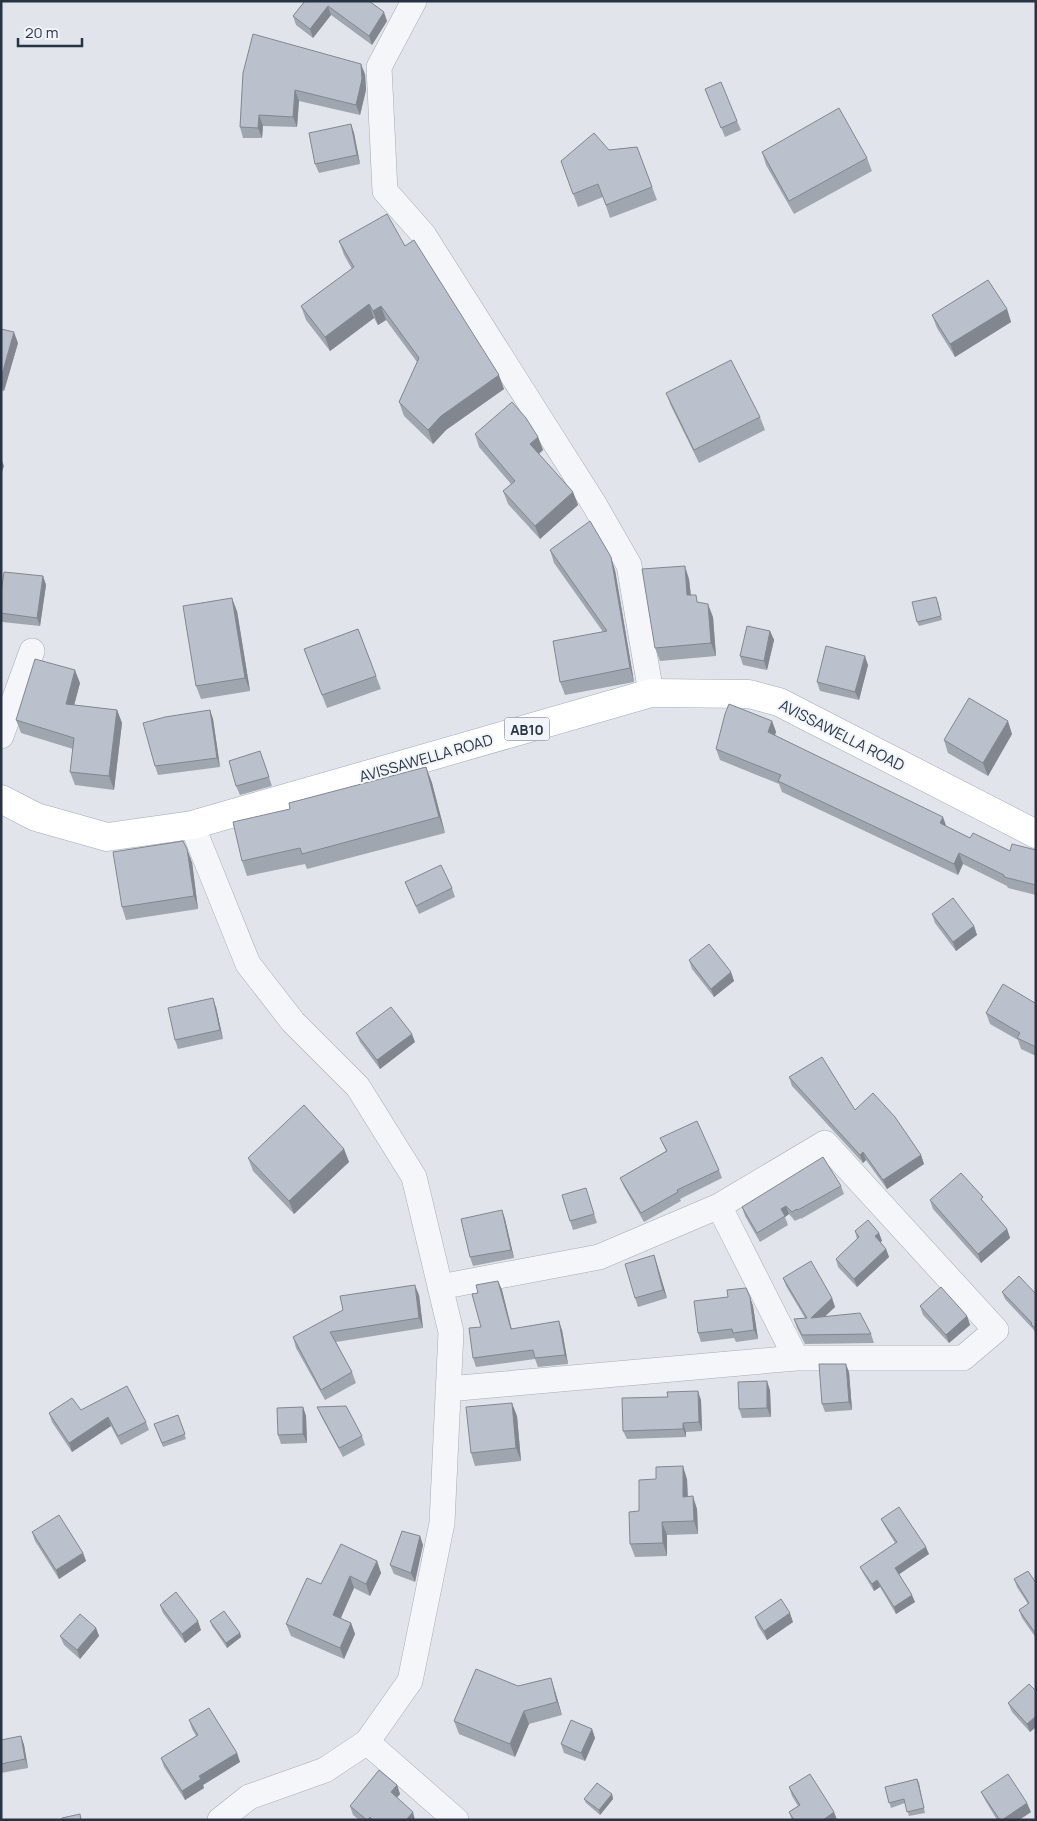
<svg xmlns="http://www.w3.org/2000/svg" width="1037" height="1821" font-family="Manrope,sans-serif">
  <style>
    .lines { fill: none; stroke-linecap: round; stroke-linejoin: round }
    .minor-casing { stroke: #a5acb6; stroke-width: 26 }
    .primary-casing { stroke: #9faab8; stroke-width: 29 }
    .minor { stroke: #f4f6f9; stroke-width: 25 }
    .primary { stroke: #fff; stroke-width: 28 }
    .wall { fill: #a0a6af }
    .shaded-wall { fill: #82878f }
    .building { fill: #bac1cc; stroke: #82878f }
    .labels { text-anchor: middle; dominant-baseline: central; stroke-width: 4; stroke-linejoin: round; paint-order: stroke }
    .shield { fill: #f1f4f8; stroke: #646d7b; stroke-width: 1 }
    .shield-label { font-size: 14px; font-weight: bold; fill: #273345 }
    .street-label { font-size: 15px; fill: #273345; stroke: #f1f4f8 }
  </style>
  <rect width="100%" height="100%" fill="#e1e5eb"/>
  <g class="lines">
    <defs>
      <path id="minor" d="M414,1l-35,66 6,124 38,43 171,270 35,61 22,128
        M1,736l31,-85
        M192,825l56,139 45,58 65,65 56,90 37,155 -9,191 -32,158 -43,61 -42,28 -76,27 -29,23
        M440,1287l159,-30 120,-51
        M448,1389l348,-31h167l33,-28 -171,-187 -106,63 77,152
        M367,1742l89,78"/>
      <path id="primary" d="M1,799l35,18 71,20 85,-12 459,-132 98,1 30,8 257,132"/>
    </defs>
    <!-- minor casing -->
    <use href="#minor" class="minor-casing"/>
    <!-- primary casing -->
    <use href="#primary" class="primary-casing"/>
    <!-- minor -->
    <use href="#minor" class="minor"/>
    <!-- primary -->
    <use href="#primary" class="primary"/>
  </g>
  <!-- wall -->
  <path class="wall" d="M305,1h64l18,20 -15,24 -41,-30 -18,23 -17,-13 -3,-9z
    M243,73l122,1 1,16 -6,25 -61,-14 -2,26 -34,-1 -1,12h-19l-3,-11z
    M705,89l32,32 4,9 -16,7z
    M351,124l3,9 6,31 -41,9 -4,-9z
    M637,147l20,53 -47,18 -7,-21 -25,10 -17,-46 48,-11z
    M762,152l105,6 5,13 -78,43 -28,-49z
    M339,241l66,5 99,143 -58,41 -13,14 -29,-28 -5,-14 18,-40 -31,-42 -8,5 -4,-7 -44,33 -24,-31 -5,-14 51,-37 -8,-14z
    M1007,309l4,13 -56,35 -18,-29 -5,-13z
    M1,329l17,14 -14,48h-3z
    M666,393l94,24 5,13 -66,33 -28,-57z
    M475,434l63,3 5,13 -4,4 34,38 5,13 -38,34 -32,-35 -5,-13 8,-7 -32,-37z
    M550,550l65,20 19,112 -69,13 -5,-13 43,-50 -49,-69z
    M43,576l3,9 -6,41 -38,-4 -1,-29z
    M689,579l2,16 22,22 3,39 -56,5 -5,-13z
    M938,601l4,19 -23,6 -2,-4z
    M237,611l13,80 -49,8 -5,-13z
    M358,629l23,60 -54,19 -23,-59z
    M770,631l4,9 -7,30 -24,-5 -3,-9z
    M868,665l-9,35 -39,-9 -3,-9z
    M80,683l-6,22 43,5 5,13 -8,67 -39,-5 -5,-13 3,-23 -52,-16 -5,-13z
    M210,710l3,9 7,48 -62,8 -3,-9z
    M772,721l4,11 -1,3 171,91 24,12 40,13 26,-1v45l-28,-7 -1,-2 -44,-22 -5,11 -176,-83 -3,-8 -59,-24 -4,-11z
    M1012,734l-24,42 -40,-23 -4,-13z
    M263,759l9,27 -32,9 -4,-9z
    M426,767l6,16 13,50 -138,36 -2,-5 -58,12 -5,-15 48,-52z
    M192,862l6,47 -72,11 -4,-13z
    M405,882l47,6 3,9 -36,17z
    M932,914l42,12 3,9 -21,16 -21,-28z
    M689,960l42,12 3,9 -20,16 -22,-28z
    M1036,1001v55l-15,-7 -3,-9 -28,-16 -4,-11 49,-10z
    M216,1007l7,32 -45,10 -3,-9z
    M356,1033l59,9 -35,27 -20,-27z
    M789,1077l66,33 66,45 3,9 -37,25 -21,-29 -3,3 -71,-77z
    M660,1138l59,32 3,8 -42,21 1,2 -37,21 -20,-35 -4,-9 46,-27z
    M344,1149l5,13 -55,52 -41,-43 -5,-13z
    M841,1186l3,8 -43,25v-1l-6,3 -6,-7 -4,3 3,8 -28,17 -15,-26 -3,-9z
    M589,1197l8,26 -24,7 -3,-9z
    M930,1200l56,5 21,24 3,9 -29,25 -48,-54z
    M502,1210l3,9 9,39 -41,8 -3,-9z
    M855,1231l24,2 3,8 -2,1 6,7 3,8 -32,30 -19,-20 -2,-8 21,-20z
    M654,1255l13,43 -29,9 -3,-9z
    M783,1278l49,20 3,9 -10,9 46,18 3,9 -69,1 -8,-16 -3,-9 11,-1 -19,-32z
    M498,1281l4,9 9,39 51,1 6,34 -30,3 -3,-8 -59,8 -3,-9 8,-31 -3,-34z
    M1002,1292l34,2v40l-3,-5 -28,-30z
    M419,1295l4,33 -87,14 16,30 4,11 -31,17 -29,-52 -3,-11z
    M728,1297h22l3,9 5,33 -22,3 -2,-4 -33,4 -3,-9z
    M920,1306l47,10 3,9 -21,18 -26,-28z
    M849,1372l3,38 -27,2 -3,-8z
    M770,1390l1,27 -29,1 -3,-9z
    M668,1397l33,3 1,31 -16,1v5l-59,2 -4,-8z
    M303,1407l3,9 1,27 -26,1 -3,-9z
    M317,1407l45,29 3,9 -22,12 -22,-41z
    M49,1413l97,9 3,8 -28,15 -10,-19 -39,26 -20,-30z
    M178,1415l8,24 -23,8 -9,-23z
    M517,1416l4,45 -46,5 -4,-13z
    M687,1479l1,17 9,13 1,25 -31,1v21l-32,1 -5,-13 9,-33z
    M881,1519l48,35 -30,20 16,28 -19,12 -16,-27 -6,4 -11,-18 -3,-6 35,-24 -11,-18z
    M32,1532l51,21 3,8 -27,18 -24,-38z
    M420,1536l3,9 -8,37 -21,-8 -4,-9z
    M377,1561l4,12 -11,23 -16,-8 -13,30 10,5 4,11 -11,25 -53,-23 -5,-12 35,-40z
    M1014,1579l22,4v55l-14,-20 -3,-8 9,-6 -11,-17z
    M160,1605l41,25 -16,13 -22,-30z
    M755,1617l38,5 -26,18 -9,-14z
    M210,1621l30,12 1,4 -14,11 -15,-22z
    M96,1628l3,8 -19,23 -16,-14 -4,-9z
    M555,1691l7,24 -33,9 -14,33 -56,-23 -5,-13z
    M1036,1691v36l-6,5 -18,-20 -4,-9z
    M189,1720l48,33 3,9 -37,23 1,3 -19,12 -21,-33 -3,-9 35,-22 -4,-7z
    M592,1729l3,9 -10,23 -21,-8 -3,-9z
    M21,1736l3,9 4,23 -27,5v-33z
    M917,1779l8,34 -16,3 -4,-13 -14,5 -6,-21z
    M397,1785l3,9 -3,4 18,22h-56l-6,-5 -3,-9z
    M789,1787l45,25 3,8h-45l-3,-8 9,-6 -6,-10z
    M981,1792l50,20 -12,8h-22l-12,-20z
    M612,1794l1,5 -13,16 -14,-12 -2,-4z"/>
  <!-- shaded-wall -->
  <path class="shaded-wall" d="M328,6l3,9 -18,23 -3,-9z
    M384,12l3,9 -15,24 -3,-9z
    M361,64l4,10 1,16 -6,25 -4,-10z
    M295,90l4,11 -2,26 -4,-10z
    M259,115l4,11 -1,12 -4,-10z
    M351,124l3,9 6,31 -3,-9z
    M369,304l5,14 -44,33 -5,-14z
    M381,306l5,14 -8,5 -5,-14z
    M1007,309l4,13 -56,35 -5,-13z
    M14,332l4,11 -14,48 -3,-8v-5z
    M499,375l5,14 -58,41 -13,14 -5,-14 13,-14z
    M538,437l5,13 -8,7 -5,-13z
    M1,458l3,8 -3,9z
    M573,492l5,13 -38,34 -5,-13z
    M611,557l4,13 19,112 -4,-14z
    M685,566l4,13 3,29 -5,-13z
    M43,576l3,9 -6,41 -3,-8z
    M232,598l5,13 13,80 -5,-13z
    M708,604l5,13 3,39 -5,-13z
    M770,631l4,9 -7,30 -3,-9z
    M865,656l3,9 -9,35 -4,-8z
    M75,670l5,13 -9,34 -5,-13z
    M117,710l5,13 -8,67 -5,-14z
    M210,710l3,9 7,48 -3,-9z
    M772,721l4,11 -4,11 -4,-11z
    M1008,721l4,13 -24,42 -5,-13z
    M426,767l6,16 13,50 -6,-16z
    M943,817l4,11 -7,-5z
    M187,849l5,13 6,47 -4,-13z
    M959,853l4,11 -5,11 -4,-11z
    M974,926l3,9 -21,16 -3,-9z
    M731,972l3,9 -20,16 -3,-8z
    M213,998l3,9 7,32 -3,-9z
    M412,1034l3,8 -35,27 -3,-9z
    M344,1149l5,13 -55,52 -5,-13z
    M863,1152l3,8 -3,3 -3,-8z
    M921,1155l3,9 -37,25 -4,-9z
    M786,1206l3,8 -4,3 -4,-8z
    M502,1210l3,9 9,39 -3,-8z
    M1007,1229l3,9 -29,25 -3,-9z
    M879,1233l3,8 -5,3 -2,-8z
    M886,1249l3,8 -32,30 -3,-8z
    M654,1255l3,9 10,34 -4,-8z
    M498,1281l4,9 12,48 -3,-9z
    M415,1285l4,10 4,33 -4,-10z
    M750,1297l3,9 5,33 -4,-9z
    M832,1298l3,9 -21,20 -3,-9z
    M967,1316l3,9 -21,18 -3,-8z
    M559,1321l3,9 6,34 -3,-9z
    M846,1364l3,8 3,38 -3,-8z
    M767,1381l3,9 1,27 -4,-9z
    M698,1391l3,9 1,31 -3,-9z
    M512,1403l5,13 4,45 -5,-13z
    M303,1407l3,9 1,27 -4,-9z
    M108,1417l3,9 -39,26 -3,-9z
    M683,1423l3,9v5l-3,-8z
    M683,1466l4,13 1,31 -5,-13z
    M693,1496l4,13 1,25 -4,-13z
    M662,1522l5,13v21l-4,-13z
    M420,1536l3,9 -8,37 -4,-9z
    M926,1547l3,7 -31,21 -3,-7z
    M83,1553l3,8 -27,18 -3,-9z
    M377,1561l4,12 -11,23 -4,-12z
    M350,1576l4,12 -17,38 -4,-11z
    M877,1580l3,7 -6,4 -2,-7z
    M912,1595l3,7 -19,12 -2,-7z
    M790,1613l3,9 -26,18 -3,-9z
    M198,1621l3,9 -16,13 -3,-9z
    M351,1623l4,11 -11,25 -4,-11z
    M96,1628l3,8 -19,23 -3,-9z
    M240,1633l1,4 -14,11 -1,-5z
    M551,1678l4,13 7,24 -5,-13z
    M524,1711l5,13 -14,33 -5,-13z
    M1036,1716v11l-6,5 -3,-8z
    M592,1729l3,9 -10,23 -4,-8z
    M21,1736l3,9 4,23 -3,-9z
    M237,1753l3,9 -37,23 1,3 -19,12 -3,-9 17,-15z
    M917,1779l2,4 6,30 -1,-5z
    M397,1785l3,9 -6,7 -3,-9z
    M612,1794l1,5 -13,16 -1,-5z
    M1027,1803l4,9 -12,8h-17z
    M413,1812l2,8h-9z
    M834,1812l3,8h-14z"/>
  <!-- building -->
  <path class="building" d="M305,1h64l15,11 -15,24 -41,-30 -18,23 -17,-13z
    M253,34l108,30 1,15 -6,26 -61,-15 -2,27 -34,-2 -1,13 -18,-1 3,-54z
    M721,82l16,39 -16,7 -16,-39z
    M839,108l28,50 -78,43 -27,-49z
    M351,124l6,31 -42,9 -6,-31z
    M594,133l15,17 28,-3 15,40 -46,18 -8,-21 -25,10 -12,-33z
    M387,214l18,32 9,-6 85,135 -58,41 -13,14 -29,-28 20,-44 -38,-52 -8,5 -4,-7 -44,33 -24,-31 53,-39 -15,-26z
    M988,280l19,29 -57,35 -18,-29z
    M1,329l13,3 -13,46z
    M731,360l29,57 -66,33 -28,-57z
    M512,402l14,16 12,19 -8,7 43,48 -38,34 -32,-35 12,-10 -40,-47z
    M590,521l21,36 19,111 -70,14 -7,-41 54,-10 -57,-81z
    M685,566l2,29h9l1,7 11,2 3,39 -56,5 -13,-79z
    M4,572l39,4 -6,42 -36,-5v-20z
    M936,597l5,19 -24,6 -5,-20z
    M232,598l13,80 -49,8 -13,-80z
    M747,626l23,5 -6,30 -24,-5z
    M358,629l18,47 -54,19 -18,-46z
    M826,646l39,10 -10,36 -38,-10z
    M35,659l40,11 -9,34 51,6 -8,66 -39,-4 4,-34 -58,-18z
    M969,698l39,23 -25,42 -39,-23z
    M729,704l43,17 -4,11 175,85 -3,6 30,15 3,-5 37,18 2,-7 24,6v35l-32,-8v-2l-45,-22 -5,11 -176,-83 3,-6 -65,-26 9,-35z
    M210,710l7,48 -62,8 -12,-43 22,-6z
    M260,751l9,26 -33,9 -7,-25z
    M426,767l13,50 -137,37 -2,-6 -58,13 -9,-39 57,-13 -1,-6z
    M183,841l4,8 7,47 -72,11 -9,-55z
    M441,865l11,23 -36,18 -11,-24z
    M953,898l21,28 -21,16 -21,-28z
    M709,944l22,28 -20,17 -22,-29z
    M1003,984l32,19 1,-2v46l-19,-9 3,-5 -34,-20z
    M213,998l7,32 -45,10 -7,-32z
    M391,1007l21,27 -35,26 -21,-27z
    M822,1057l33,53 18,-17 22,24 26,38 -38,25 -20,-28 -3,3 -71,-78z
    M304,1105l40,44 -55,52 -41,-43z
    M697,1121l22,49 -42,20 1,2 -37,21 -21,-35 47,-27 -7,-13z
    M823,1157l18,29 -43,24 -1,-1 -5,3 -6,-6 -5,3 4,7 -28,17 -15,-26z
    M961,1173l22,24 -2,2 26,30 -29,25 -48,-54z
    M586,1188l8,26 -24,7 -8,-26z
    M502,1210l9,40 -41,7 -9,-38z
    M868,1220l11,13 -4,3 11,13 -32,30 -18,-20 23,-22 -4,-6z
    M654,1255l9,35 -28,8 -10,-34z
    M811,1261l21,37 -21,20 49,-5 11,21 -69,1 -8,-16 13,-1 -24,-40z
    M1019,1276l17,18v35l-5,-5 1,-1 -30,-31z
    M498,1281l13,48 48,-8 6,34 -30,3 -2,-8 -60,8 -4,-30 12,-1 -9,-33 6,-1 -2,-8z
    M415,1285l4,33 -89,14 22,40 -31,18 -28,-53 50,-27 -3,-14z
    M941,1287l26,29 -21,19 -26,-29z
    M746,1288l4,9 4,33 -21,3 -1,-4 -34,4 -4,-32 34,-4 -1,-7z
    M819,1364h27l3,38 -27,2z
    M767,1381v27l-28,1 -1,-27z
    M127,1386l19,36 -28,14 -10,-19 -39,26 -20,-30 23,-15 9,12z
    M698,1391l1,31 -16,1v6l-60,2 -1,-33 46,-1 -1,-5z
    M512,1403l4,45 -45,5 -5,-46z
    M346,1406l16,30 -23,12 -22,-41z
    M303,1407v27l-25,1 -1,-27z
    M178,1415l7,19 -23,9 -8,-19z
    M683,1466v31l10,-1 1,25 -32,1 1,21 -33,1 -1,-32 10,-1v-31l17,-1v-12z
    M899,1507l27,40 -31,21 17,27 -18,12 -17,-27 -5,4 -12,-17 37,-25 -16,-23z
    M59,1515l24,38 -27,17 -24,-38z
    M402,1531l18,5 -9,37 -21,-8z
    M341,1544l36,17 -11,23 -16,-8 -17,39 18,8 -11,25 -54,-24 21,-46 14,6z
    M1028,1571l8,12v51l-17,-24 10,-7 -15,-24z
    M176,1592l22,29 -16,13 -22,-29z
    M781,1599l9,14 -26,18 -9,-14z
    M224,1611l16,22 -14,10 -16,-22z
    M80,1614l16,14 -19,22 -17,-14z
    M476,1669l42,17 33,-8 6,24 -33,9 -14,33 -56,-23z
    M1029,1684l7,7v25l-9,8 -19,-21z
    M209,1708l28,45 -38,23 2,3 -19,12 -21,-33 37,-23 -9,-15z
    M571,1720l21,9 -11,24 -20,-9z
    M21,1736l4,23 -24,5v-24z
    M379,1770l18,15 -6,7 22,20 -7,8h-33l-3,-3 -2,3h-1l-17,-14z
    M810,1774l24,38 -11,8h-29l-5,-8 11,-7 -11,-18z
    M1008,1774l19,29 -25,17h-2l-19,-28z
    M917,1779l7,29 -17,4 -3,-13 -15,4 -4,-16z
    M597,1783l15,11 -13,16 -15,-11z
    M80,1814l1,6h-19v-2z"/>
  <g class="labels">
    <!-- shield labels -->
    <rect class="shield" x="504.5" y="717.5" width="45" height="23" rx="4"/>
    <g class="shield-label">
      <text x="527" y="729">AB10</text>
    </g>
    <!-- street labels -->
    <g class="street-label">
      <text transform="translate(842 735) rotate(27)">AVISSAWELLA ROAD</text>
      <text transform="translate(426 758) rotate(-16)">AVISSAWELLA ROAD</text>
    </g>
  </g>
  <!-- border -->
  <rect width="1037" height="1821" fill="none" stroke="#273345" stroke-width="5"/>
  <!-- scale -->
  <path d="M18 38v8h64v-8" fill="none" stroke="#273345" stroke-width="2.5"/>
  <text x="25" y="38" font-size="15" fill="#273345" stroke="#f1f4f8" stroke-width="4" paint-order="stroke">20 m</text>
</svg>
